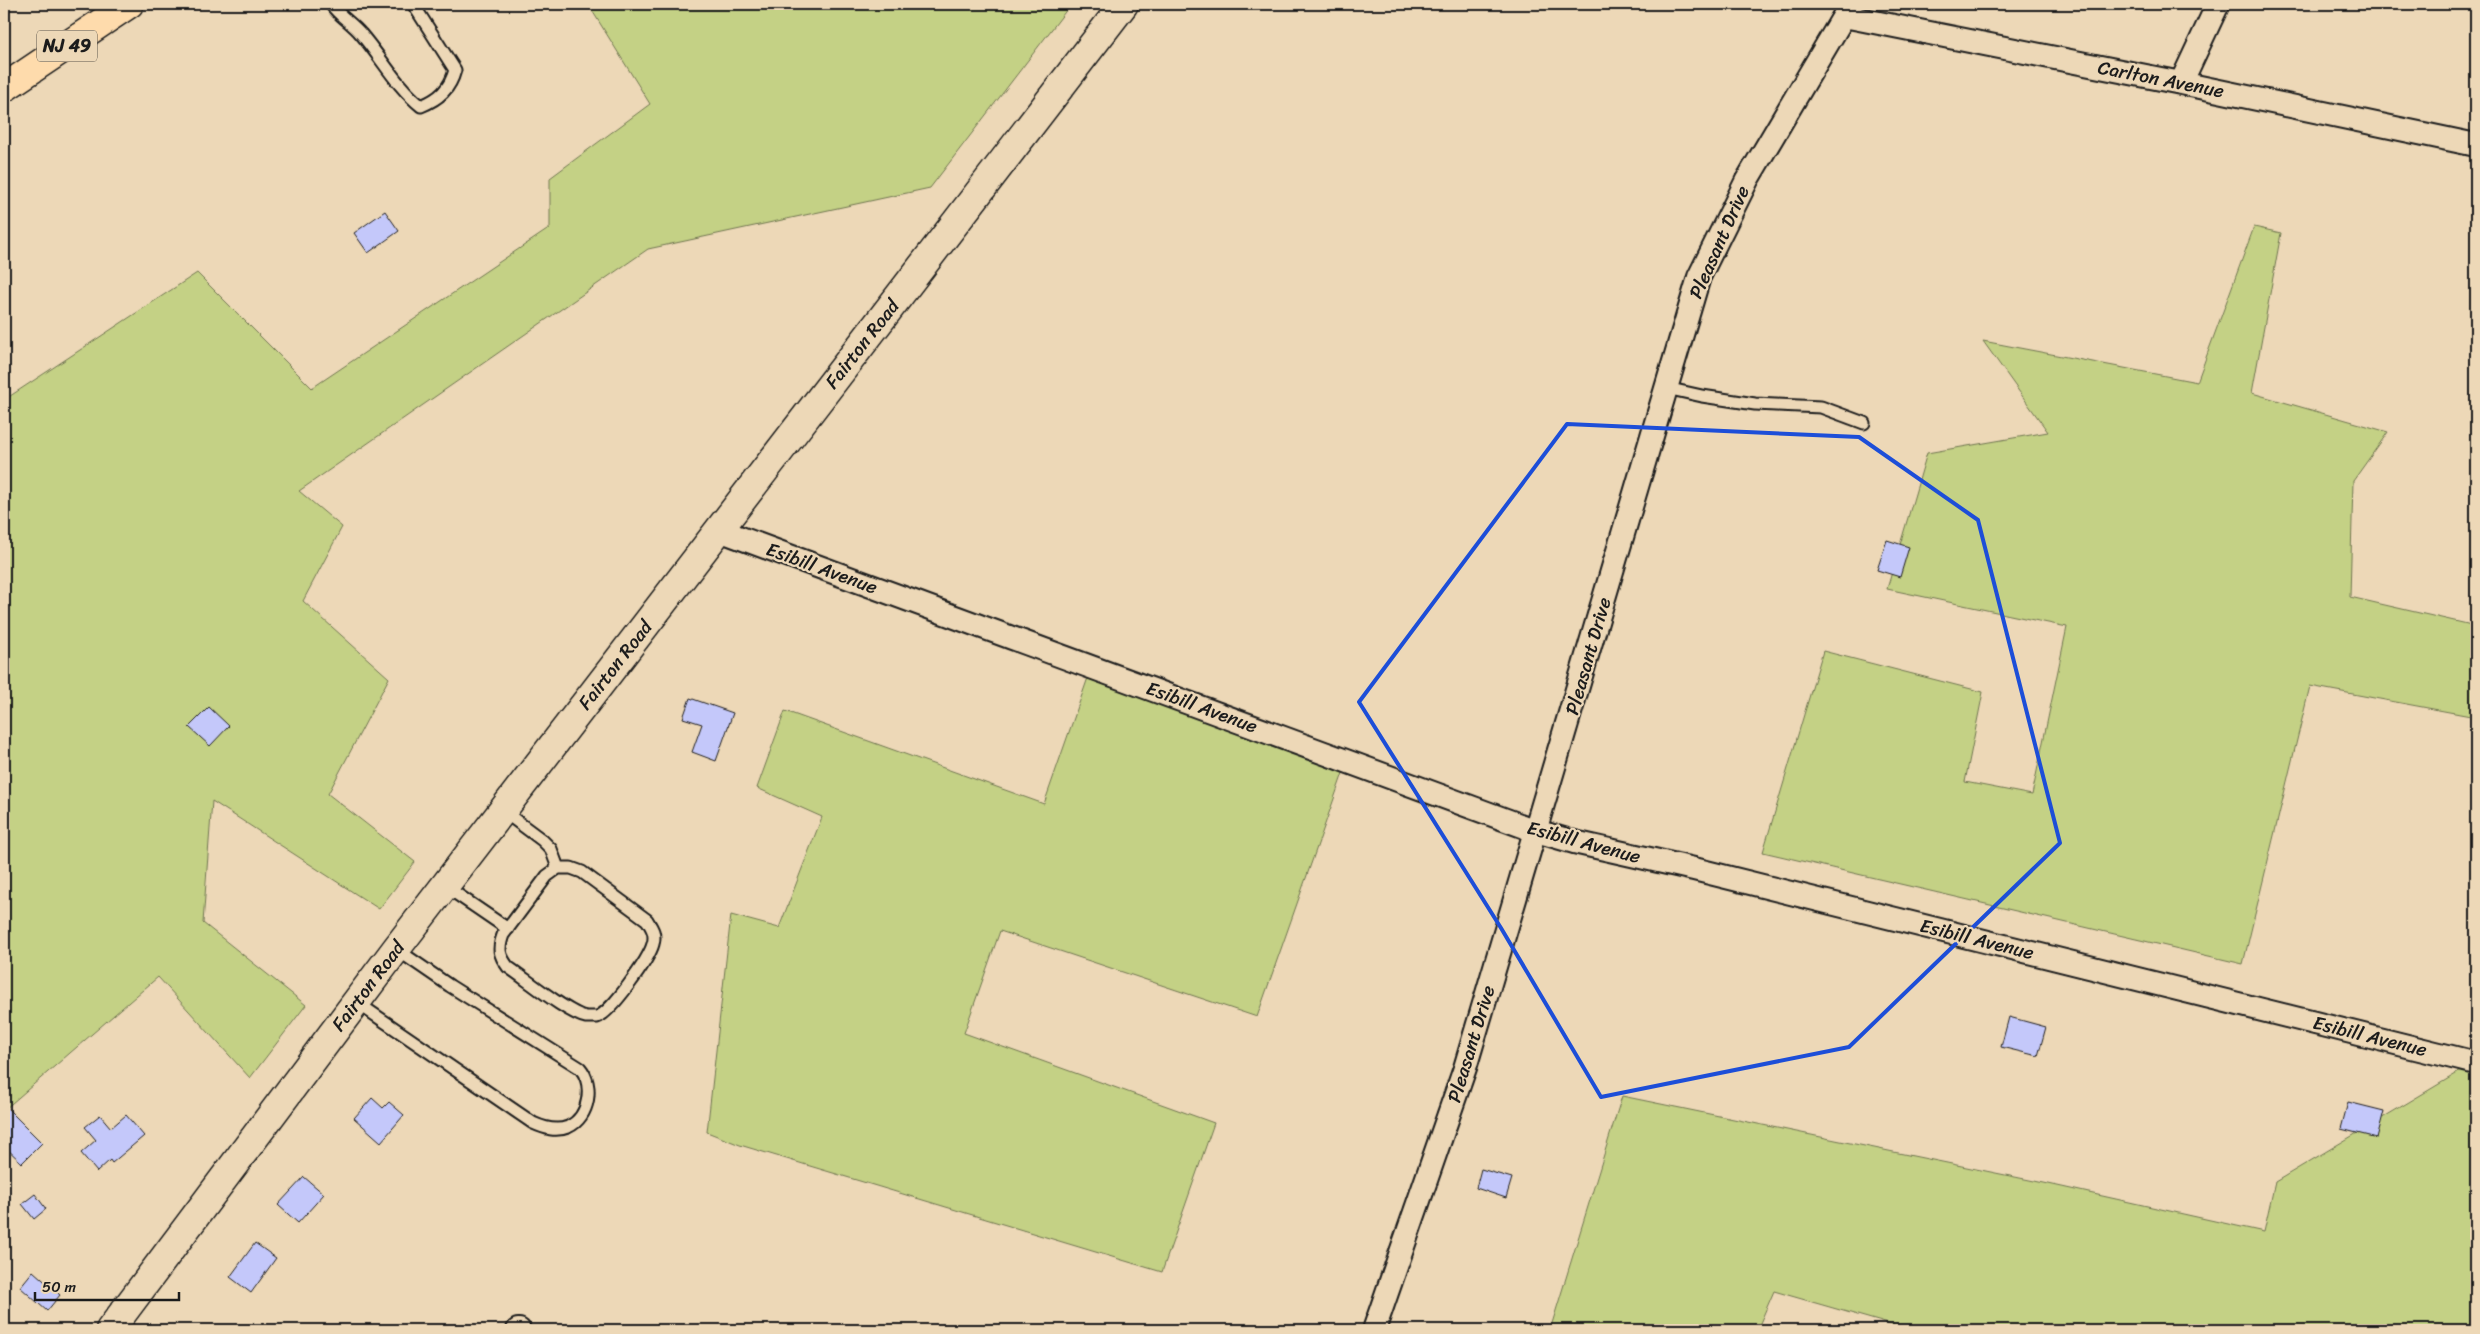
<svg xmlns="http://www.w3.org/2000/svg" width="2480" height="1334" font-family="Sriracha,sans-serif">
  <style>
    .green { fill: #c4d185; stroke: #707650 }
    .building { fill: #c4c8fa; stroke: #1c1c1c }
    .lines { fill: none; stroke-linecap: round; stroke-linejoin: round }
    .lane-casing { stroke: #1c1c1c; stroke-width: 15 }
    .street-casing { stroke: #1c1c1c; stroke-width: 26 }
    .secondary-casing { stroke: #1c1c1c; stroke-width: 31 }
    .highway-casing { stroke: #1c1c1c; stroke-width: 31 }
    .lane { stroke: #edd8b7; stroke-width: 11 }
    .street { stroke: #edd8b7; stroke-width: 22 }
    .secondary { stroke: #edd8b7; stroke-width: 28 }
    .highway { stroke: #fedbac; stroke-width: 28 }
    .marked { fill: none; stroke: #1d4ed8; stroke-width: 4; stroke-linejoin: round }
    .labels { text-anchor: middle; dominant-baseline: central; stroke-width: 4.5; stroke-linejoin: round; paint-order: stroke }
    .shield { fill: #edd8b7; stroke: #5b544a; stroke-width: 1 }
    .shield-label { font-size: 18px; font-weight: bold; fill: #1c1c1c }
    .street-label { font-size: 19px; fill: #1c1c1c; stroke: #edd8b7 }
  </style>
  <rect width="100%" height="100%" fill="#edd8b7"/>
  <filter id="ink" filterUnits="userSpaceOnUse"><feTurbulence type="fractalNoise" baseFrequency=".02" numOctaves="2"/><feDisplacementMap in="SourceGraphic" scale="10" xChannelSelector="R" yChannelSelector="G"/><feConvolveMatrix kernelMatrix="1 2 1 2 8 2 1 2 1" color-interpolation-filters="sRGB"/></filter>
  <g filter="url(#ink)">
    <!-- green -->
    <path class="green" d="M588,4h483l-141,184 -282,61 -349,242 43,36 -39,74 86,77 -61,116 87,68 -36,47 -167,-108 -9,122 103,82 -56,73 -92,-101 -154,133v-710l193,-127 115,115 238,-160v-50l100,-74z
      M2254,227l27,6 -29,160 136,39 -35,49 -3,116 126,29v91l-166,-31 -67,278 -480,-112 60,-201 160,41 -18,90 67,13 35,-168 -180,-38 40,-136 121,-21 -65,-91 214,41z
      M1091,669l257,90 -91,258 -257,-86 -36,102 250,90 -52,149 -422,-127 -33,-13 24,-217 48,13 43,-111 -65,-29 28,-77 259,93z
      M2476,1062v268h-575l-2,-3 -125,-36 -17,39h-207l72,-234 422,87 220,49 11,-50z"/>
    <!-- building -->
    <path class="building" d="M385,211l14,20 -31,22 -14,-20z
      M1887,540l22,7 -9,30 -23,-7z
      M690,698l43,15 -17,48 -24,-9 10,-28 -19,-6z
      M209,707l20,19 -19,20 -21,-19z
      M2009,1017l37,10 -8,29 -37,-9z
      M372,1098l11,10 6,-6 15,13 -23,27 -27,-24z
      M2348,1102l36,9 -7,27 -36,-9z
      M4,1105l38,38 -20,20 -18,-17z
      M100,1115l11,13 15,-13 18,21 -32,27 -2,-3 -13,12 -16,-19 15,-13 -11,-13z
      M1481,1169l31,9 -6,20 -30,-10z
      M304,1177l20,17 -26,29 -20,-18z
      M35,1194l11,15 -12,10 -12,-15z
      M255,1243l21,15 -25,35 -21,-16z
      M33,1271l27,24 -13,16 -27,-24z"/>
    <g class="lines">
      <defs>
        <path id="lane" d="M331,4c8,12 21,19 30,30 20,23 36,53 60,72 18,-7 29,-17 34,-36l-42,-66
          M1666,388l36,8 53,8 66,3 43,16
          M503,811l39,29 9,9 7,19
          M558,868h13l11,4 65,48c5,8 9,14 6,24 -4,15 -42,69 -56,73 -3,0 -8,0 -11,0 -18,-3 -61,-39 -78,-50 -9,-12 -10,-18 -5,-32l44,-59z
          M445,886l63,43
          M356,1002l177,121c11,5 23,9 35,4 22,-10 26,-43 12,-59l-130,-82 -54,-37"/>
        <path id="street" d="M1844,16l337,67 295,62
          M2181,83l37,-79
          M719,530l817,301 38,11 120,27 782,194
          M518,1330h1
          M1374,1330l91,-262 234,-791 48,-97 104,-176"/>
        <path id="secondary" d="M110,1330l286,-381 728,-945"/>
        <path id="highway" d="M4,88l125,-84"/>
      </defs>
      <!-- lane casing -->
      <use href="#lane" class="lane-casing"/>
      <!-- street casing -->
      <use href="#street" class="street-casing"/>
      <!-- secondary casing -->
      <use href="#secondary" class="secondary-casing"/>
      <!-- highway casing -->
      <use href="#highway" class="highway-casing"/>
      <!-- lane -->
      <use href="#lane" class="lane"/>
      <!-- street -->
      <use href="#street" class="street"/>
      <!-- secondary -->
      <use href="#secondary" class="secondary"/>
      <!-- highway -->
      <use href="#highway" class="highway"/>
    </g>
  </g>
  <!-- marked area -->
  <path class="marked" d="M1567,424l292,13 119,83 82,323 -211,204 -248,50 -100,-169 -142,-226z"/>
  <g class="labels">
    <!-- shield labels -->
    <rect class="shield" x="37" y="30.5" width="60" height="31" rx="4"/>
    <g class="shield-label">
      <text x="67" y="46">NJ 49</text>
    </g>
    <!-- street labels -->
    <g class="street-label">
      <text transform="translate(2161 79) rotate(11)">Carlton Avenue</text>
      <text transform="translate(1719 242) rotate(-66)">Pleasant Drive</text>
      <text transform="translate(862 344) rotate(-52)">Fairton Road</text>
      <text transform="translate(822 568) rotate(20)">Esibill Avenue</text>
      <text transform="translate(1588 656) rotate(-74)">Pleasant Drive</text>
      <text transform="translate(615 665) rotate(-52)">Fairton Road</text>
      <text transform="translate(1202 707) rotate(20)">Esibill Avenue</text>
      <text transform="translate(1584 842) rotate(15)">Esibill Avenue</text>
      <text transform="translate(1977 939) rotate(14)">Esibill Avenue</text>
      <text transform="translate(368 986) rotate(-53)">Fairton Road</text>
      <text transform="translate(2370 1036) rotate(14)">Esibill Avenue</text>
      <text transform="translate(1471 1044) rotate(-73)">Pleasant Drive</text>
    </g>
  </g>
  <!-- margin -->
  <rect width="2480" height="1334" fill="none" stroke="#edd8b7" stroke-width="20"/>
  <rect x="10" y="10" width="2460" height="1314" fill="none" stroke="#1c1c1c" stroke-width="2" filter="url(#ink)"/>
  <!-- scale -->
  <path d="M35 1292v8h144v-8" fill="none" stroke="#1c1c1c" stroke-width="2.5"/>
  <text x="42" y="1292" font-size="15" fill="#1c1c1c" stroke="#edd8b7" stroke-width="4" paint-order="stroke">50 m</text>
</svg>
